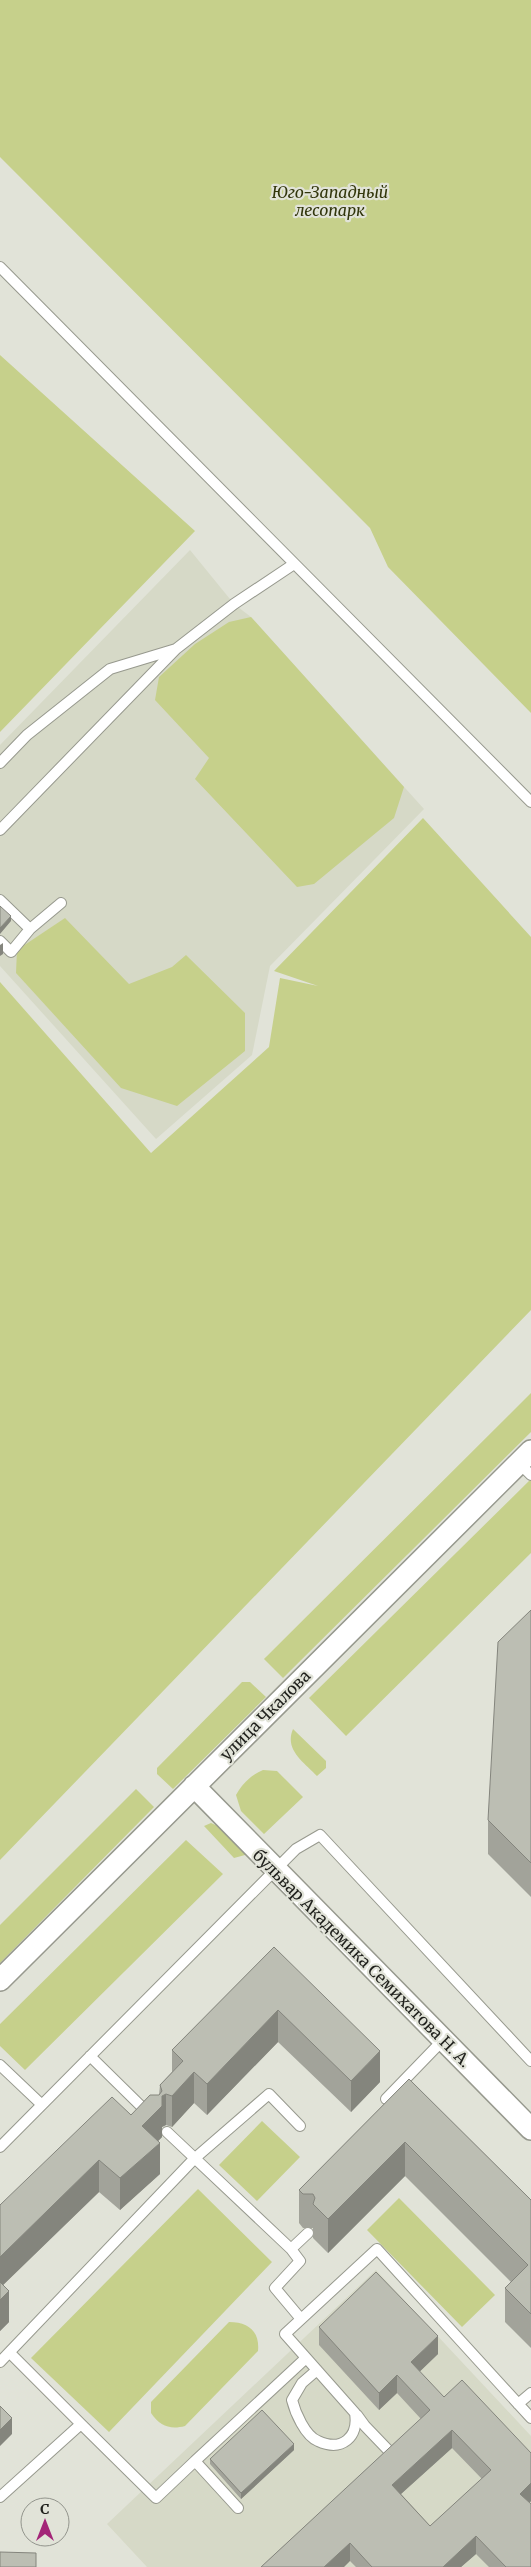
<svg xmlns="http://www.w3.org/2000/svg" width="531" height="2567" font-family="Merriweather,serif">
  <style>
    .built { fill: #d6d9c7 }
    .green { fill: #c6d08b }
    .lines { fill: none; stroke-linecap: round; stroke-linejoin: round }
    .service-casing { stroke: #97998e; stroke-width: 12 }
    .minor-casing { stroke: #97998e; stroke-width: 24 }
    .service { stroke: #fff; stroke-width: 10 }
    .minor { stroke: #fff; stroke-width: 21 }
    .wall { fill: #a2a39a; fill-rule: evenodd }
    .shaded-wall { fill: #84857d }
    .building { fill: #bcbeb3; stroke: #84857d; fill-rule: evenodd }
    .labels { text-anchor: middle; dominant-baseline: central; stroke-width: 4.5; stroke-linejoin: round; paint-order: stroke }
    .park-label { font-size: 16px; font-style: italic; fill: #32360c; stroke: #e1e3d8 }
    .street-label { font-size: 16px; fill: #1f201c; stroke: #e1e3d8 }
  </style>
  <rect width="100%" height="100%" fill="#e1e3d8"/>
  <!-- built -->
  <path class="built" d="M190,550l44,54 17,13 173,192 -154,157 -18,89 -96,84 -156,-173v-221z
    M376,2270l155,166v131h-384l-40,-43z"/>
  <!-- green -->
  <path class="green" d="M0,0h531v713l-143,-146 -18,-39 -370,-371z
    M0,355l195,176 -195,201z
    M251,617l153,170 -10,31 -80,66 -17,3 -102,-108 14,-21 -54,-58 4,-23 36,-33 34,-22z
    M423,818l108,119v373l-531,550v-878l151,171 118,-106 11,-69 38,8 -44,-15z
    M65,918l64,66 43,-17 14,-12 59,58v38l-68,55 -56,-18 -105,-115 1,-23z
    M531,1393v39l-248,246 -19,-19z
    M531,1479v74l-185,183 -37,-38z
    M242,1682h8l16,15 -93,92 -16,-15v-6z
    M293,1729l33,32v7l-9,8c-13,-14 -33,-26 -24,-47z
    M263,1770l14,1 26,26 -39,37 -23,-23 -5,-16c6,-11 15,-20 27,-25z
    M136,1789l18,18 -154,156v-38z
    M211,1823l11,5 25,23 -2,4 -11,3 -30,-32z
    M186,1840l37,34 -198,196 -25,-24v-22z
    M262,2121l38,36 -43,44 -38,-36z
    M198,2189l74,73 -163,170 -78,-74z
    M399,2198l96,97 -33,32 -95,-97z
    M229,2322c19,0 31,9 29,29l-73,75c-15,4 -25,0 -34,-13v-11z"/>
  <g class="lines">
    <defs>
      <path id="service" d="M0,267l531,535
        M0,763l27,-28 83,-66 66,-20
        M0,830l176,-181 58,-45 60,-40
        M0,900l30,29 31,-26
        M0,941l11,11 19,-23
        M519,1463l12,12
        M90,2056l60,59
        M0,2065l41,39
        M386,2099l58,-60
        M167,2132l124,117 9,12 -25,27 26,31
        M0,2147l296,-298 24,-14 211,226
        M291,2249l17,-16
        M10,2353l71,71
        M0,2362l194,-203 75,-65 31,32
        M317,2370l-15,13 -10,17c3,12 13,36 26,41 24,11 41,-4 37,-28l-70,-79 92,-85 154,169
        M518,2404l13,-11
        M357,2415l8,11 24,25
        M0,2497l81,-73 75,74 39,-37
        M238,2508l-43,-47 111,-103"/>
      <path id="minor" d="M194,1786l337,343
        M0,1980l531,-529"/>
    </defs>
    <!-- service casing -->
    <use href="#service" class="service-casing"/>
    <!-- minor casing -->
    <use href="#minor" class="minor-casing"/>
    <!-- service -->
    <use href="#service" class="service"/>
    <!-- minor -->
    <use href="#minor" class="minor"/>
  </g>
  <!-- wall -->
  <path class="wall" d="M531,1610v287l-43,-43v-34z
    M274,1947l106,135 -29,30 -73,-70 -71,73 -13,-12 -22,24 -6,-2 -4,2v10l-4,4 2,33 -40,36 -21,-18 -96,93 6,37 -9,9v-126l159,-110 1,-10 12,-13v-22z
    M409,2079l122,121v148l-26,-26v-34l6,-6 -106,-106 -77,77 -15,-15v-10h-10l-4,-5v-33z
    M319,2327l119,27 -19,18 112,129 -1,2 1,64h-42l-13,-13 -15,13h-105l-6,-6 -89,6 160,-148 -24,-26 -18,17 -60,-65zM452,2448l30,31 -52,47 -29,-32z
    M294,2450l-53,49 -31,-35v-5z"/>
  <!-- shaded-wall -->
  <path class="shaded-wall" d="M11,916v5l-11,13v-6z
    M3,943v11l-3,2v-11z
    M278,2010v32l-71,73v-31z
    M380,2051v31l-29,30v-31z
    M194,2072v31l-22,24v-31z
    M166,2094v31l-4,2v10l-20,21v-32l20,-30z
    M405,2142v34l-77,77v-34z
    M160,2143v31l-40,36v-32z
    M99,2160v32l-99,96v-31z
    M9,2291v31l-9,9v-31z
    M438,2336v18l-27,26v-18z
    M397,2375v18l-18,17v-17z
    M12,2418v16l-12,12v-16z
    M452,2430v18l-60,54v-17z
    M294,2444v6l-53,49v-6z
    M531,2483v18l-11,11v-18z
    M476,2536v18l-15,13h-18z
    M350,2543v18l-6,6h-20z"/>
  <!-- building -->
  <path class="building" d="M0,906l11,10 -11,12z
    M531,1610v253l-43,-43 10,-178z
    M274,1947l106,104 -29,30 -73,-71 -71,74 -13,-12 -22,24 -6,-2 -4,2v10l-20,20 18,17 -40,35 -21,-18 -99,97v-52l112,-108 19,18 19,-20h9l3,-4 -2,-6 23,-24 -11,-11z
    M409,2079l122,121v114l-26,-26 23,-23 -123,-123 -77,77 -15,-15 2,-6 -2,-4h-10l-4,-4z
    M376,2272l62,64 -27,26 33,35 18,-17 69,73v30l-11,11 11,10v63h-25l-30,-31 -33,31h-71l-22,-24 -26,24h-63l169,-157 -33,-35 -18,18 -60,-66zM452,2430l39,40 -61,56 -38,-41z
    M0,2282l9,9 -9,9z
    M0,2406l12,12 -12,12z
    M262,2410l32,34 -53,49 -31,-34z
    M0,2552l36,1v14h-36z"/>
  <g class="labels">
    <!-- park labels -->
    <g class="park-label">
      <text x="330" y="192">Юго-Западный<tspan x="330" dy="18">лесопарк</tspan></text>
    </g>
    <!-- street labels -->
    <g class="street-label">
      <text transform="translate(265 1715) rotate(-45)">улица Чкалова</text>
      <text transform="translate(362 1958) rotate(45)">бульвар Академика Семихатова Н. А.</text>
    </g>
  </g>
  <!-- north arrow -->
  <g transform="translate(45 2522)"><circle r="24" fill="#e1e3d8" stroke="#93958d"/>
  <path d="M0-4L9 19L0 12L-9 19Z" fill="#a32578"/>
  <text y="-8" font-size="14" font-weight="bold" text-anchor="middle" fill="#1f201c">С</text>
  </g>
</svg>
